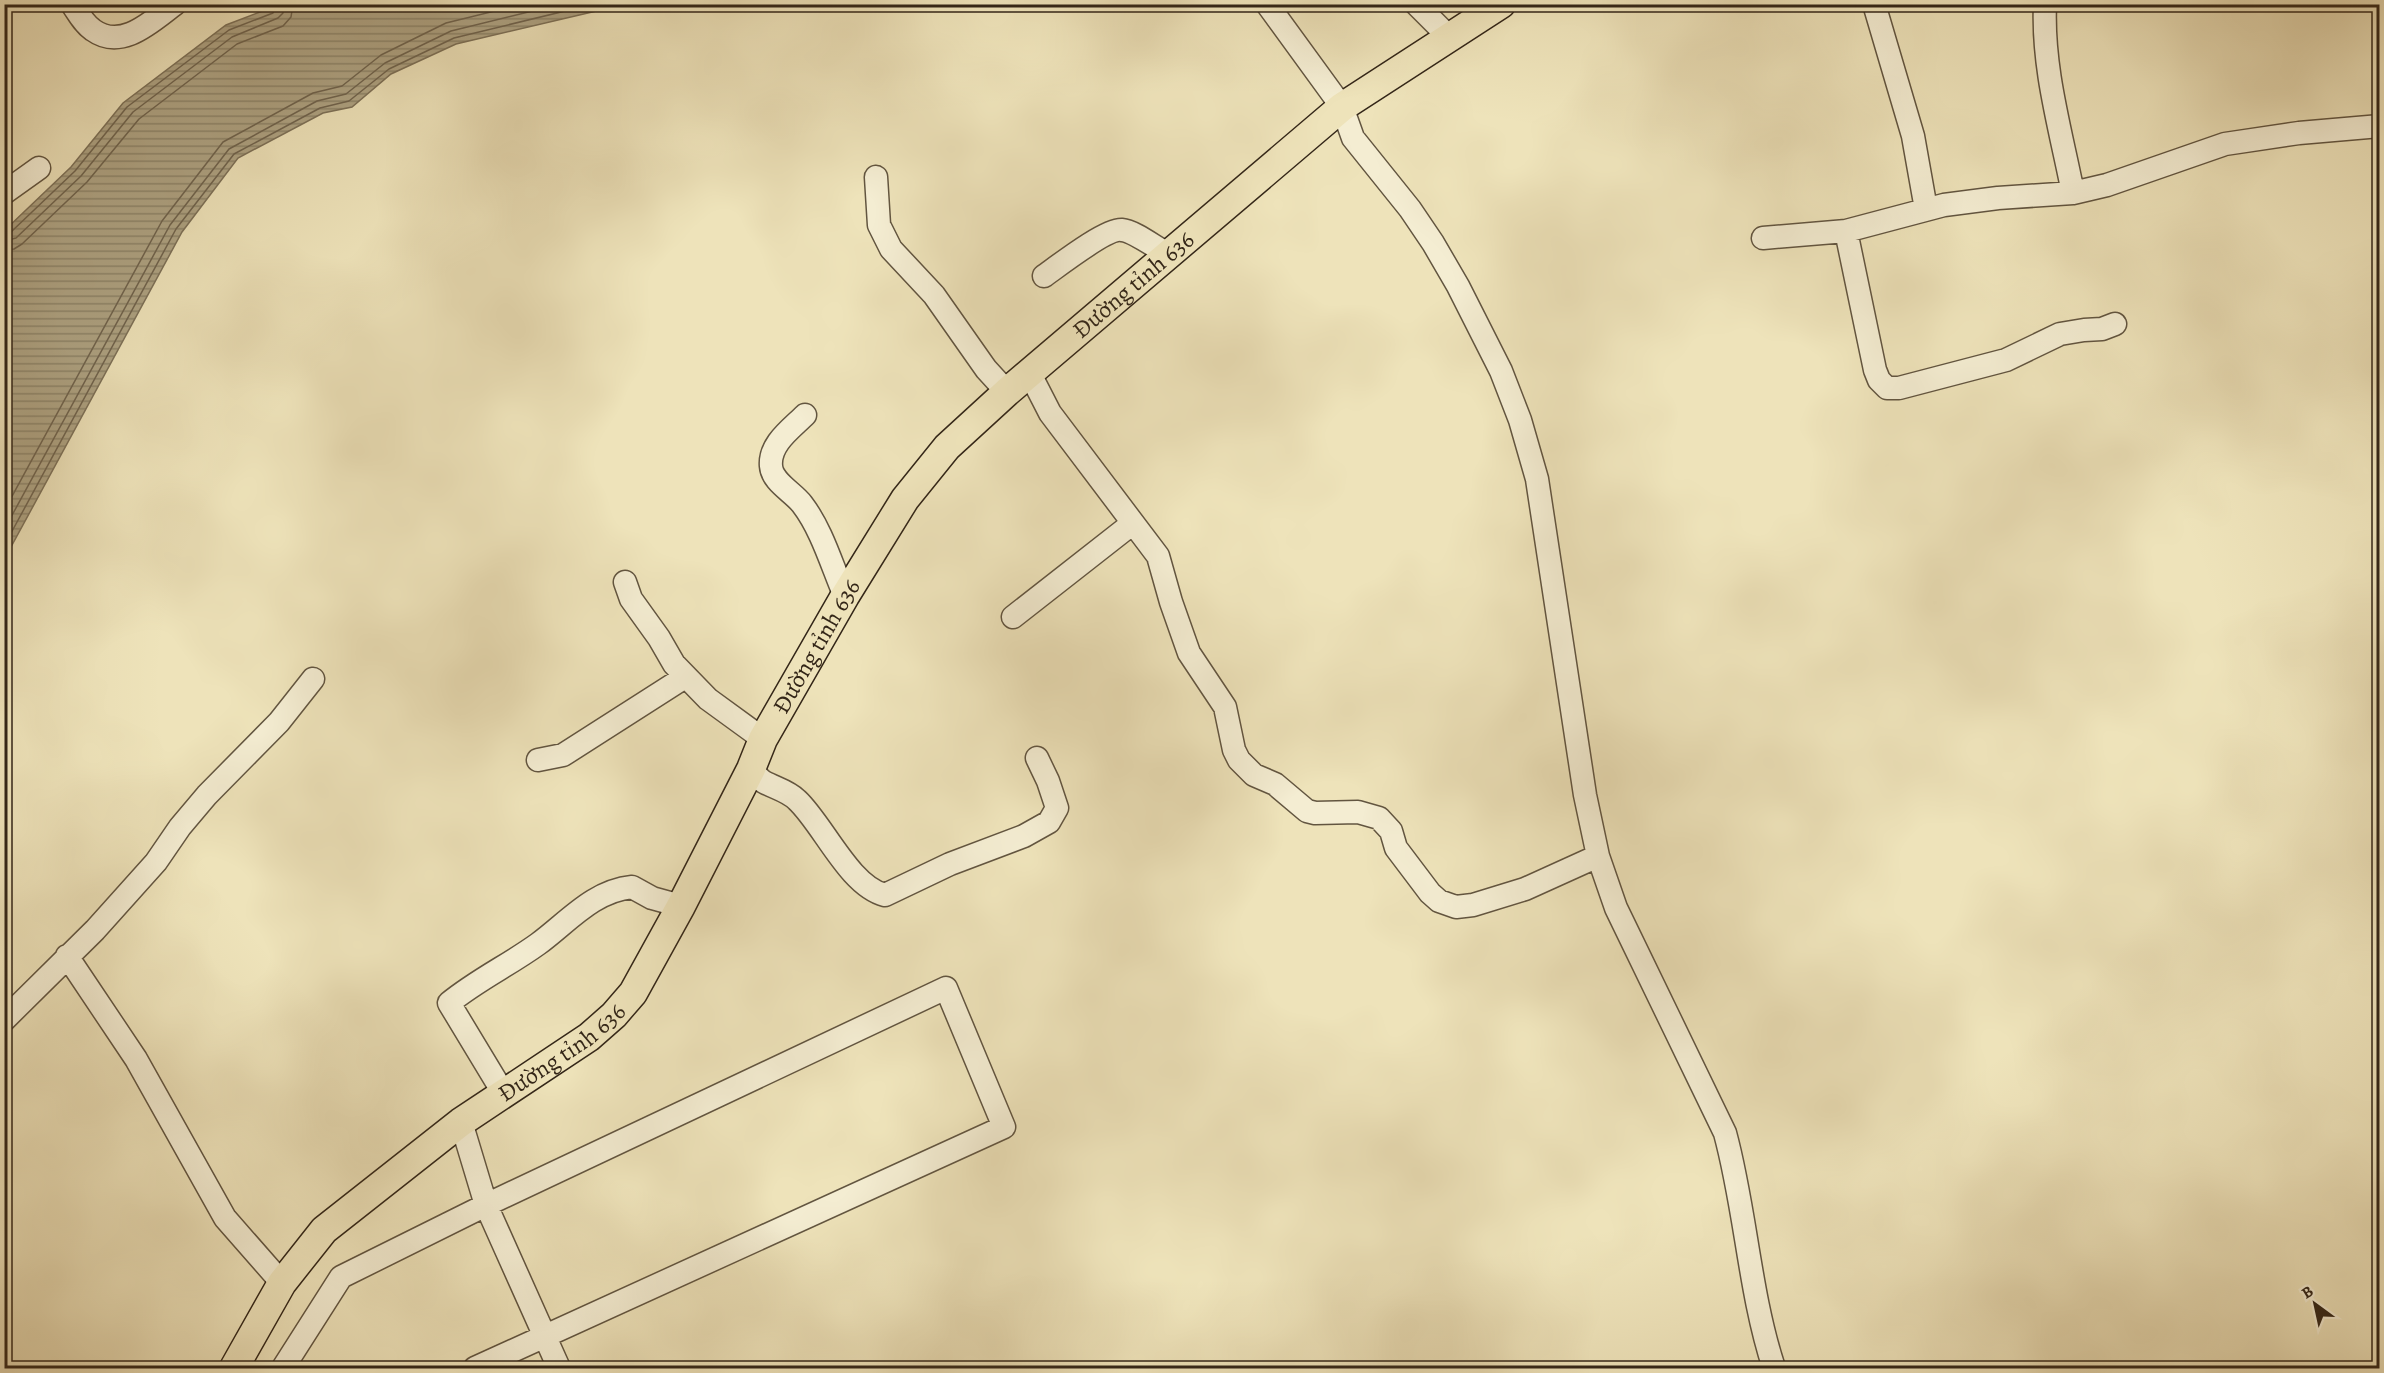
<svg xmlns="http://www.w3.org/2000/svg" width="2384" height="1373" font-family="Alegreya,serif">
  <style>
    .water { fill: url(#water-rules); stroke: #7d7158; stroke-width: 1.5 }
    .lines { fill: none; stroke-linecap: round; stroke-linejoin: round }
    .shore { stroke: #70644e; stroke-width: 1.5 }
    .minor-casing { stroke: #625540; stroke-width: 25 }
    .major-casing { stroke: #332618; stroke-width: 31 }
    .minor { stroke: #f4edd2; stroke-width: 22 }
    .major { stroke: #eee3ba; stroke-width: 28 }
    .labels { text-anchor: middle; dominant-baseline: central; stroke-width: 4.5; stroke-linejoin: round; paint-order: stroke }
    .street-label { font-size: 24px; fill: #332618; stroke: #f4edd2 }
  </style>
  <defs>
    <pattern id="water-rules" width="6" height="5" patternUnits="userSpaceOnUse" patternTransform="scale(1.5)"><rect width="6" height="5" fill="#aea383"/><path d="M0 2.5h6" fill="none" stroke="#8e856a"/></pattern>
  </defs>
  <rect width="100%" height="100%" fill="#eee3ba"/>
  <filter id="stains"><feTurbulence type="fractalNoise" baseFrequency=".00333" numOctaves="4"/><feColorMatrix values="0 0 0 0 .2 0 0 0 0 .09 0 0 0 0 .02 0 0 0 .5 -.17"/></filter>
  <radialGradient id="worn" r=".72"><stop offset=".6" stop-color="#630" stop-opacity="0"/><stop offset="1" stop-color="#630" stop-opacity=".3"/></radialGradient>
  <!-- water -->
  <path class="water" d="M281,4l341,1 -166,39 -65,30 -39,33 -29,6 -85,45 -56,74 -177,326v-328l66,-63 52,-64 103,-78z"/>
  <g class="lines">
    <!-- shore -->
    <path class="shore" d="M4,234l7,-2 64,-61 52,-64 102,-77 44,-17 4,-9
      M4,241l12,-3 65,-62 52,-64 99,-75 46,-19 5,-5 1,-9
      M4,250l10,-1 8,-5 65,-62 52,-63 98,-75 46,-18 8,-9 2,-13
      M4,511l158,-290 61,-79 90,-49 29,-7 39,-31 65,-32 77,-19
      M4,530l166,-305 59,-76 88,-48 29,-7 39,-31 66,-32 110,-27
      M4,546l172,-317 58,-75 86,-46 29,-7 40,-32 65,-31 140,-34"/>
    <defs>
      <path id="minor" d="M72,4c6,9 12,20 21,26 29,21 59,-9 82,-26
        M1267,4l75,103 11,31 57,71 23,34 25,43 43,85 19,49 17,59 48,316 13,61 18,52 109,225c21,77 24,159 49,235
        M1416,4l33,33
        M1874,4l39,132 13,73
        M2045,4c-3,64 16,127 28,189
        M876,177l3,48 12,24 43,46 52,74 21,23
        M4,193l35,-25
        M1846,231l29,139 4,10 8,8h12l107,-28 54,-26 24,-4 18,-1 13,-5
        M1763,238l83,-7 98,-26 54,-7 75,-5 34,-8 118,-41 74,-11 81,-7
        M1044,276c14,-10 63,-48 78,-46 12,1 34,18 46,24
        M1030,374l20,39 108,143 13,46 18,51 36,54 9,43 5,10 15,15 21,9 32,27 8,2 43,-1 21,6 12,13 5,17 34,45 9,8 17,6 17,-2 52,-16 73,-33
        M805,415c-14,14 -36,29 -34,51 1,16 22,26 31,38 20,26 30,62 43,92
        M625,582l6,17 28,39 15,26 34,35 55,40
        M1013,617l120,-94
        M538,760l25,-5 122,-78
        M751,769c4,4 8,10 13,13 11,6 24,9 33,18 26,24 52,86 88,95l65,-31 74,-28 25,-14 8,-14 -9,-27 -11,-23
        M67,956l69,103 89,159 57,65
        M4,1020l91,-90 61,-68 24,-35 27,-32 72,-73 34,-43
        M504,1094l-55,-91c28,-23 60,-38 89,-59 30,-22 55,-53 94,-57l20,11 29,8
        M461,1122l25,83 73,163
        M283,1368l58,-91 145,-72 460,-217 58,139 -529,241"/>
      <g id="major">
        <path id="s1" d="M234,1368l48,-85 42,-53 137,-108 128,-85 25,-22 19,-22 48,-87 70,-137 12,-30 82,-143 60,-97 42,-52 60,-55 335,-285 159,-103"/>
      </g>
    </defs>
    <!-- minor casing -->
    <use href="#minor" class="minor-casing"/>
    <!-- major casing -->
    <use href="#major" class="major-casing"/>
    <!-- minor -->
    <use href="#minor" class="minor"/>
    <!-- major -->
    <use href="#major" class="major"/>
  </g>
  <g class="labels">
    <!-- street labels -->
    <g class="street-label">
      <text stroke="none"><textPath href="#s1" startOffset="1434">Đường tỉnh 636</textPath></text>
      <text stroke="none"><textPath href="#s1" startOffset="948">Đường tỉnh 636</textPath></text>
      <text stroke="none"><textPath href="#s1" startOffset="462">Đường tỉnh 636</textPath></text>
    </g>
  </g>
  <!-- margin -->
  <rect width="2384" height="1373" fill="none" stroke="#eee3ba" stroke-width="24"/>
  <rect x="6" y="6" width="2372" height="1361" fill="none" stroke="#332618" stroke-width="3"/>
  <rect x="12" y="12" width="2360" height="1349" fill="none" stroke="#332618" stroke-width="1.5"/>
  <!-- north arrow -->
  <g transform="translate(2315 1304) rotate(327)" stroke="#f4edd2" stroke-width="4.5" paint-order="stroke">
  <path d="M0-4.5L10 22L0 15L-10 22Z" fill="#332618"/>
  <text y="-9" font-size="16" font-weight="bold" text-anchor="middle" fill="#332618">B</text>
  </g>
  <rect width="100%" height="100%" filter="url(#stains)"/>
  <rect width="100%" height="100%" fill="url(#worn)"/>
</svg>
